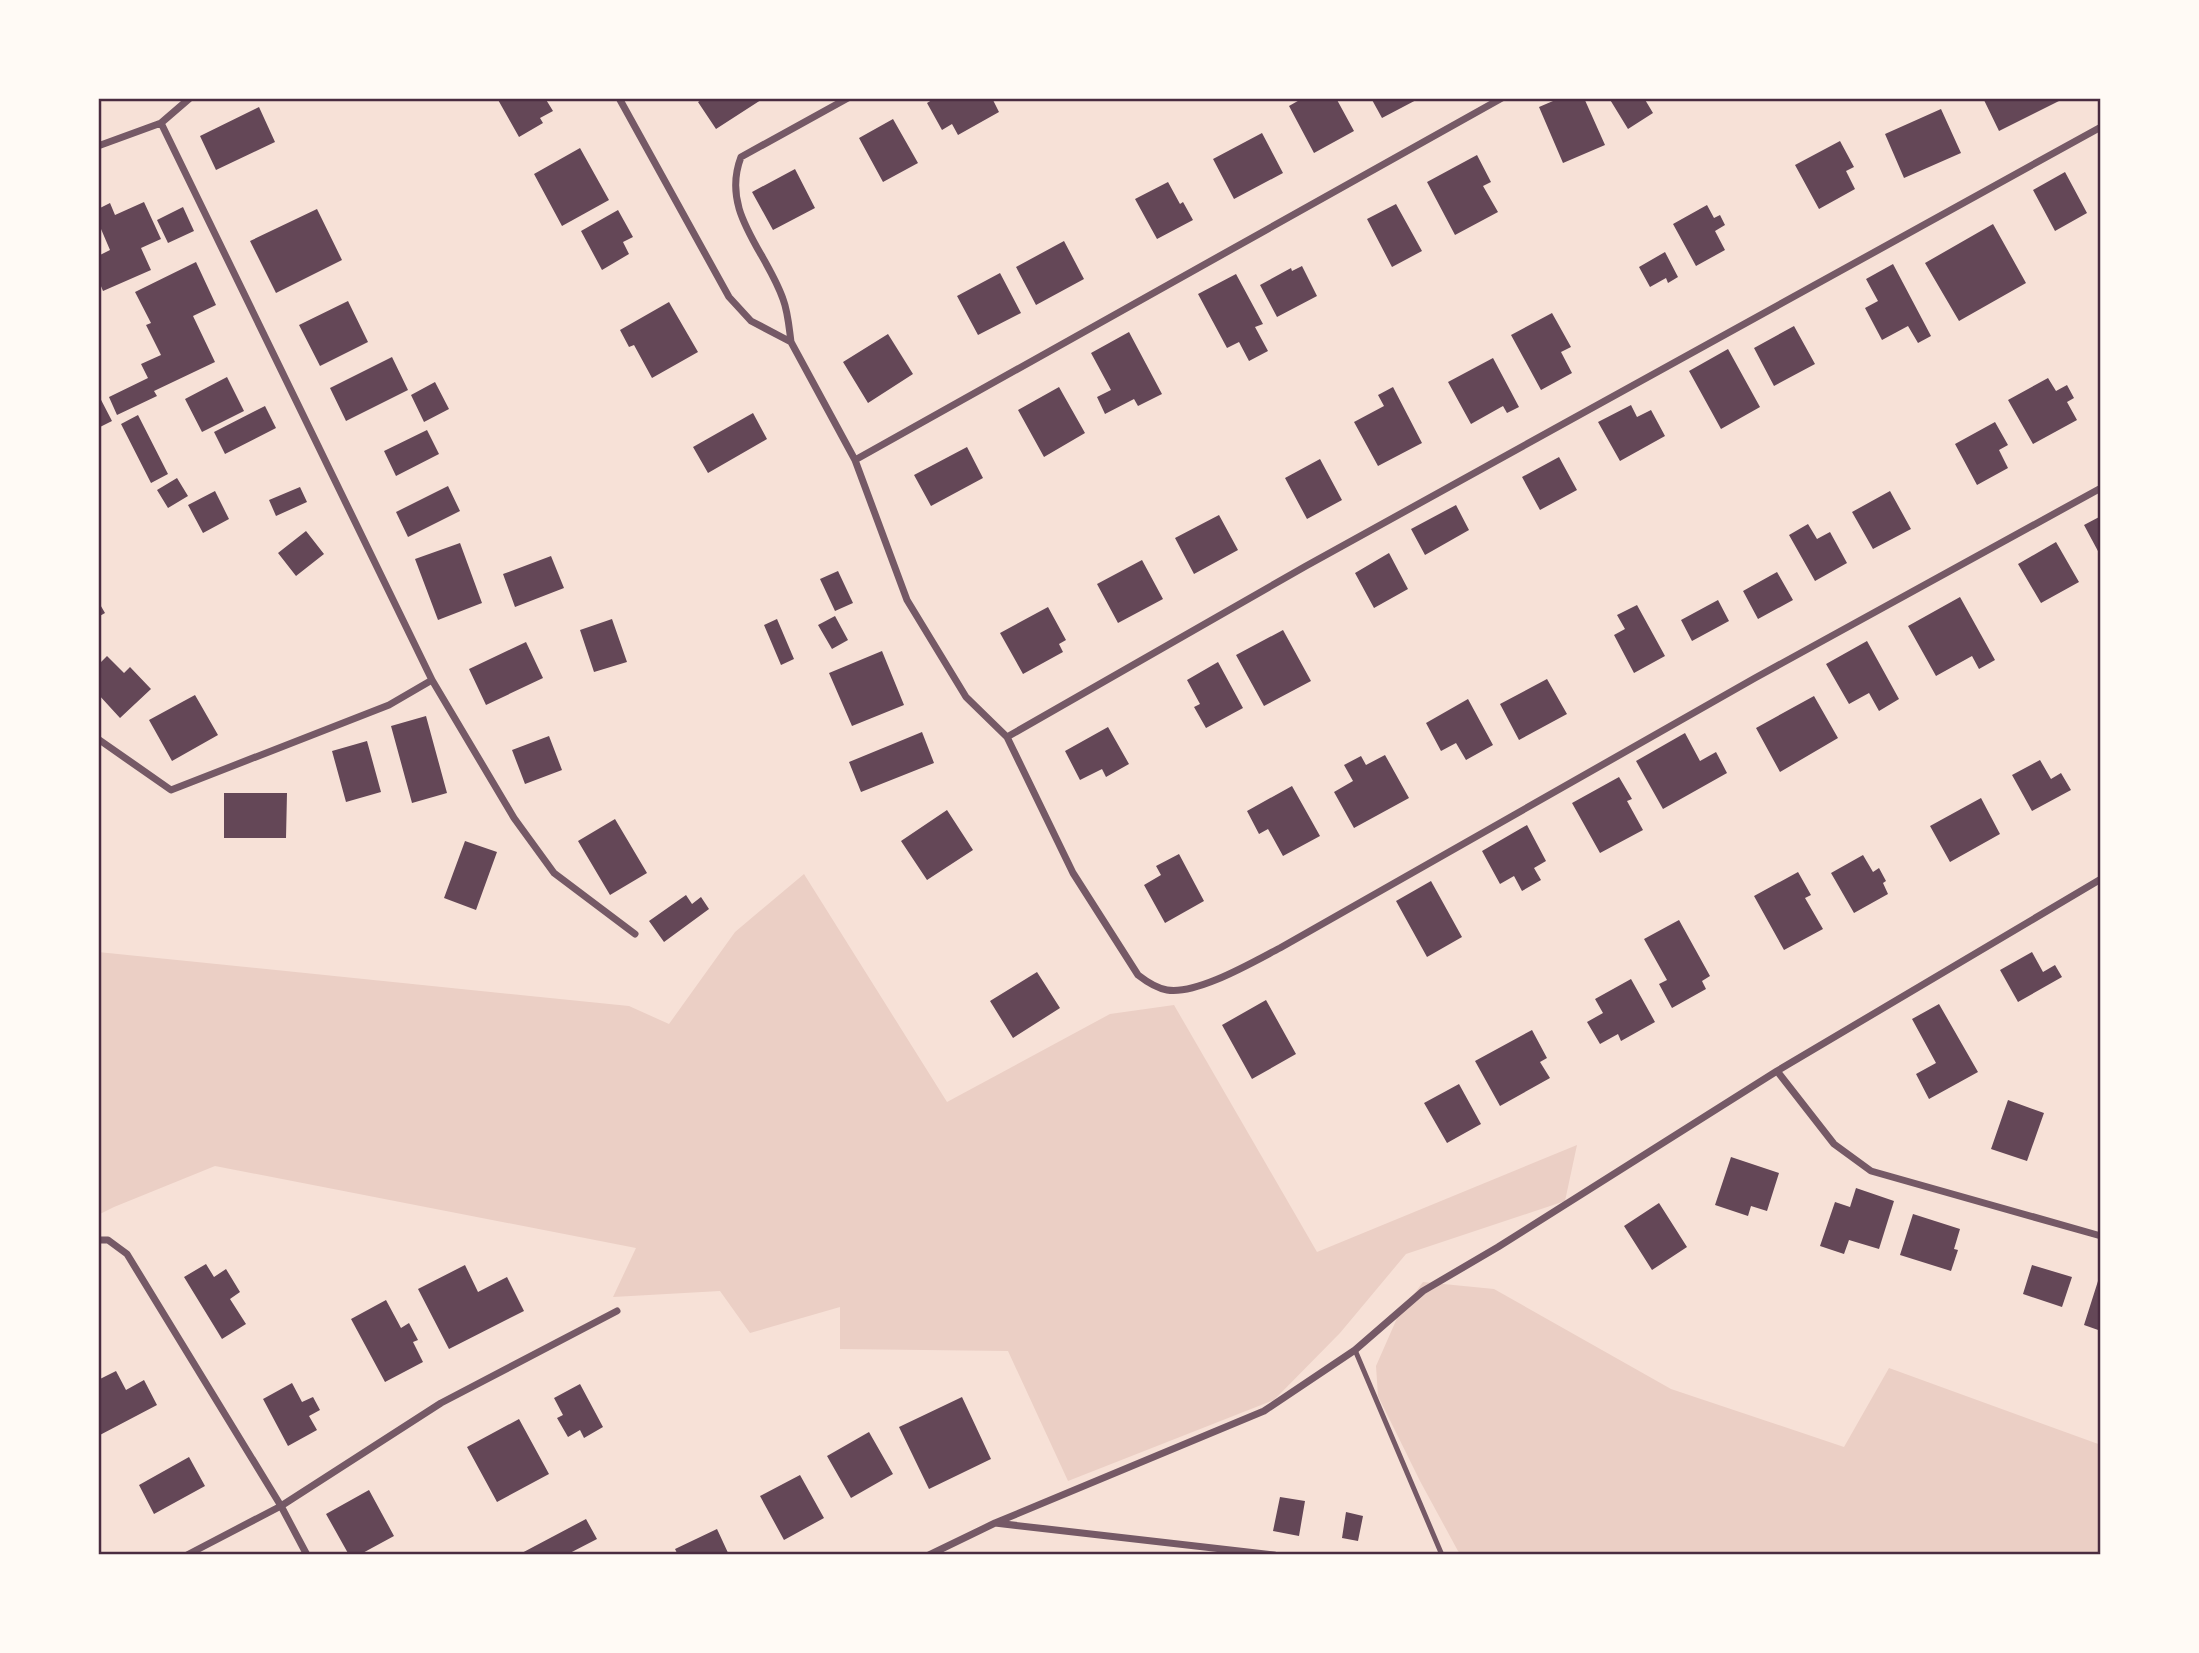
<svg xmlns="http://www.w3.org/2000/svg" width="2199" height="1653" font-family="Inter,sans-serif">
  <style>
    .green { fill: #ebcfc5 }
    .building { fill: #644757 }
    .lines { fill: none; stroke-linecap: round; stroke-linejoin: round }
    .service { stroke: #755966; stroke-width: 5 }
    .minor { stroke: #755966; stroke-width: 7 }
    .neatline { fill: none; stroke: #4a2c40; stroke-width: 2.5 }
  </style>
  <rect width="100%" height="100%" fill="#f7e1d7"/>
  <!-- green -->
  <path class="green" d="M804,874l143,228 163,-88 64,-9 143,247 260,-107 -12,56 -159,53 -66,79 -66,67 -206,81 -60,-130 -168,-2v-42l-90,26 -30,-42 -107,6 23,-49 -421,-82 -101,41 -16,8v-263l531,54 40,18 66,-92z
    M1423,1282l71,7 177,100 173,58 45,-79 212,77v110h-639l-4,-4 -38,-70 -42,-85 -2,-30 22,-50z"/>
  <!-- building -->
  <path class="building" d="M497,98h48l8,13 -13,7 3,5 -24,14z
    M704,98h60l-48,31 -18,-27z
    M935,98h57l7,14 -41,23 -6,-11 -10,6 -15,-27z
    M1303,98h33l18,33 -40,22 -25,-47z
    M1371,98h49l-38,20z
    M1560,98h24l21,47 -42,18 -24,-56z
    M1609,98h35l9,15 -25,16z
    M1983,98h82l-66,33z
    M259,107l16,35 -59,28 -16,-34z
    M1941,109l20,44 -57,25 -19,-44z
    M893,119l25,44 -35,19 -24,-44z
    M1262,133l21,40 -49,26 -21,-40z
    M1840,141l14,26 -8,4 9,18 -36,20 -24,-44z
    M580,148l29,52 -47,26 -28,-52z
    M1477,155l14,27 -8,4 15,26 -43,23 -28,-53z
    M795,169l20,39 -42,22 -21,-38z
    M2065,172l22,41 -32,18 -22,-41z
    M1168,182l12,22 3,-2 10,18 -36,19 -22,-40z
    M144,202l17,37 -20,9 10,22 -48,21 -5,-12v-23l12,-6 -9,-21 -3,2v-22l12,-6 5,12z
    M1396,204l26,47 -30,16 -25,-48z
    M1707,205l7,13 6,-3 5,10 -10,6 10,19 -29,16 -23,-42z
    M183,207l11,24 -26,12 -11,-23z
    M317,209l25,51 -66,33 -26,-52z
    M618,210l15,27 -10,5 6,12 -27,16 -21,-39z
    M1993,224l33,59 -67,38 -34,-58z
    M1064,241l20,38 -48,26 -20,-38z
    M1665,252l13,25 -10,6 -2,-5 -16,9 -11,-20z
    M196,262l20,43 -23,11 22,46 -61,29 3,5 -40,19 -8,-18 39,-19 -7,-14 20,-9 -15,-30 5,-2 -16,-31z
    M1893,264l38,72 -13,7 -10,-17 -26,14 -17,-32 13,-7 -12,-22z
    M1302,266l15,30 -40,21 -17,-32 31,-17 1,3z
    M1000,273l21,40 -43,22 -21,-39z
    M1236,274l27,50 -8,3 13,24 -19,10 -10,-19 -12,6 -29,-54z
    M348,301l20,41 -48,24 -21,-41z
    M669,302l29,50 -46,26 -18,-33 -5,2 -9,-17z
    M1552,313l19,34 -10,5 11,21 -31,17 -30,-55z
    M1794,326l21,38 -41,22 -20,-38z
    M1129,332l33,62 -24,12 -4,-7 -29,15 -8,-17 14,-7 -20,-37z
    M888,334l25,40 -45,29 -25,-41z
    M1728,349l32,58 -39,22 -32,-58z
    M392,357l16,33 -62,31 -16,-33z
    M1493,358l26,49 -12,6 -4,-7 -32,18 -23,-42z
    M227,377l17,34 -42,21 -17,-33z
    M2048,378l8,13 11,-6 7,13 -7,4 10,18 -44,24 -25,-44z
    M435,382l14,27 -25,13 -13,-27z
    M1059,387l26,46 -41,24 -26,-47z
    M1393,387l29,56 -44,23 -24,-44 30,-16 -6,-11z
    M98,394l14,27 -14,7z
    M1631,405l6,12 14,-7 14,26 -45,25 -22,-39z
    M265,406l11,22 -51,26 -11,-22z
    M753,413l14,26 -59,34 -15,-26z
    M138,415l30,59 -17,9 -30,-59z
    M1995,422l13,23 -9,5 9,18 -31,17 -22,-41z
    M427,430l12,24 -43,22 -12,-25z
    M967,447l16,31 -52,28 -17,-31z
    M1559,457l18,33 -37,20 -18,-33z
    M1320,459l22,41 -35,19 -22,-41z
    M177,478l11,18 -20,12 -11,-18z
    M448,486l12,25 -52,26 -12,-25z
    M300,487l7,15 -31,14 -7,-16z
    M215,491l14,28 -26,14 -15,-28z
    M1890,491l21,38 -38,20 -21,-37z
    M1456,505l13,25 -44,25 -14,-26z
    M1219,515l19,35 -44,24 -19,-36z
    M2101,516v35l-2,2 -15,-28z
    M1808,524l9,15 13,-7 17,31 -32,18 -26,-46z
    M306,531l18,23 -28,22 -18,-23z
    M2056,542l23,40 -38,21 -23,-39z
    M460,543l22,60 -44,17 -23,-61z
    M1389,553l19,36 -34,19 -19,-35z
    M551,556l13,32 -49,19 -12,-33z
    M1142,560l21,39 -45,24 -21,-39z
    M838,571l15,32 -18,8 -15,-32z
    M1777,572l16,28 -35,19 -15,-28z
    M1960,597l35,63 -16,9 -7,-13 -36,20 -28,-50z
    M1718,600l11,21 -37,20 -11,-21z
    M98,601l7,12 -7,4z
    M1637,605l28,51 -31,17 -20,-38 11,-6 -8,-14z
    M1048,607l18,33 -7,4 4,8 -40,22 -23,-41z
    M835,616l13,24 -16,9 -14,-24z
    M612,619l15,43 -33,10 -14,-42z
    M777,619l17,40 -13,6 -17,-40z
    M1283,630l28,51 -47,25 -28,-51z
    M1867,641l32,58 -20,12 -10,-18 -20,11 -23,-40z
    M526,642l17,36 -57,27 -17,-36z
    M882,651l22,54 -52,21 -23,-53z
    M107,656l17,17 6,-6 21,22 -31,29 -22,-24v-29z
    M1218,662l25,46 -37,20 -12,-21 6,-3 -13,-24z
    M1547,679l20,35 -48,26 -19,-36z
    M195,695l23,40 -46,26 -23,-41z
    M1814,696l24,42 -58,34 -24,-44z
    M1468,699l25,46 -27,15 -10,-17 -15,8 -15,-28z
    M426,716l21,77 -35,10 -21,-77z
    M1108,727l21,37 -23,13 -4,-8 -22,11 -15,-29z
    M922,732l12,31 -73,29 -12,-30z
    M1685,733l15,28 16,-9 11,21 -64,36 -27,-48z
    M549,736l13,34 -37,14 -13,-34z
    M367,741l14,51 -35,10 -14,-51z
    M1385,755l24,43 -55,30 -20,-36 19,-11 -9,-16 17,-9 5,9z
    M2040,760l11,19 10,-6 10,17 -39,21 -20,-36z
    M1619,777l13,22 -5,2 16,29 -43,23 -28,-50z
    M1292,786l28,50 -37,20 -15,-27 -9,5 -12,-23z
    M224,793h63l-1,45h-62z
    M1981,798l19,36 -50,28 -20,-36z
    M947,810l26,40 -46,30 -26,-39z
    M615,819l32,54 -37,22 -32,-54z
    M1527,825l19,36 -12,7 7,12 -19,11 -8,-15 -14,8 -18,-33z
    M465,841l32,11 -21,58 -32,-12z
    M1179,854l25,47 -39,22 -21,-38 17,-10 -5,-9z
    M1863,855l10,17 6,-4 7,13 -3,2 5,11 -34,19 -23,-40z
    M1798,872l13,23 -6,3 18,31 -39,21 -30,-54z
    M1431,881l31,56 -35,20 -31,-56z
    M686,895l6,9 9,-7 8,12 -45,33 -15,-21z
    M1679,920l31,56 -8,5 4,8 -34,19 -13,-24 8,-4 -23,-41z
    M2032,952l11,20 12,-7 7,12 -44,25 -18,-32z
    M1037,972l23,36 -47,30 -23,-37z
    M1631,979l24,43 -34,19 -3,-7 -18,10 -13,-22 16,-9 -8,-14z
    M1266,1000l30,54 -44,25 -30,-54z
    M1939,1004l39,68 -49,27 -13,-25 20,-11 -24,-44z
    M1532,1030l15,28 -7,4 10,16 -50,28 -25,-45z
    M1459,1084l22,40 -34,19 -23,-40z
    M2008,1100l36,13 -17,48 -36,-12z
    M1731,1157l48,16 -12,38 -16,-5 -3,10 -33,-11z
    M1856,1188l38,13 -15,48 -30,-9 -5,14 -24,-8 15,-44 15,5z
    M1659,1203l28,44 -35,23 -28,-44z
    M1913,1214l47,15 -6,20 4,1 -7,21 -51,-16z
    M206,1264l8,13 12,-8 14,23 -10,7 16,25 -24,15 -38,-62z
    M465,1265l13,27 29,-15 17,34 -75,38 -31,-60z
    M2032,1265l40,12 -10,30 -39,-13z
    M2098,1281l3,1v49l-17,-6z
    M386,1300l15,28 8,-5 9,17 -5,2 10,20 -38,20 -34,-63z
    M116,1371l10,19 18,-10 13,25 -59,31v-56z
    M292,1383l10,19 11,-5 7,13 -11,6 8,14 -29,16 -25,-47z
    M580,1384l23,43 -19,11 -4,-8 -12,7 -11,-19 6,-3 -9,-17z
    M962,1397l29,62 -62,30 -30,-62z
    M519,1419l30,55 -52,28 -30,-55z
    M869,1432l24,42 -42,24 -24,-42z
    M189,1457l16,29 -51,28 -15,-29z
    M800,1475l24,43 -40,22 -24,-44z
    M369,1490l25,46 -35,19h-10l-23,-41z
    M1280,1497l25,4 -6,35 -26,-5z
    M1346,1512l17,4 -5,25 -16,-3z
    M586,1519l11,20 -31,16h-48z
    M717,1529l12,26h-51l-3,-6z"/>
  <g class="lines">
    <!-- service -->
    <path class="service" d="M1355,1350l87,205"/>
    <!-- minor -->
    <path class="minor" d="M619,98l110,199 22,24 40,21 64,118 52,140 59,97 41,40 66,136 65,102c9,7 18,13 29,15 30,5 86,-28 113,-42l475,-270 346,-190
      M161,123l271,557 82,138 40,55 81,61
      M98,146l63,-23 29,-25
      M791,342c-2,-15 -3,-30 -8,-43 -17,-49 -63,-87 -42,-142l107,-59
      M855,460l647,-362
      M1007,737l299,-171 795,-439
      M98,739l73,51 218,-85 43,-25
      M1777,1071l57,73 37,27 230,65
      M98,1240h10l19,14 154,252 26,49
      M995,1523l279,32
      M187,1555l94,-49 160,-103 176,-92
      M929,1555l66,-32 269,-112 91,-61 68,-59 75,-44 279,-176 324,-192"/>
  </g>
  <!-- border -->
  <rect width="2199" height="1653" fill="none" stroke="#fffaf5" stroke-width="200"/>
  <rect x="100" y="100" width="1999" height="1453" class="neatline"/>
</svg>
